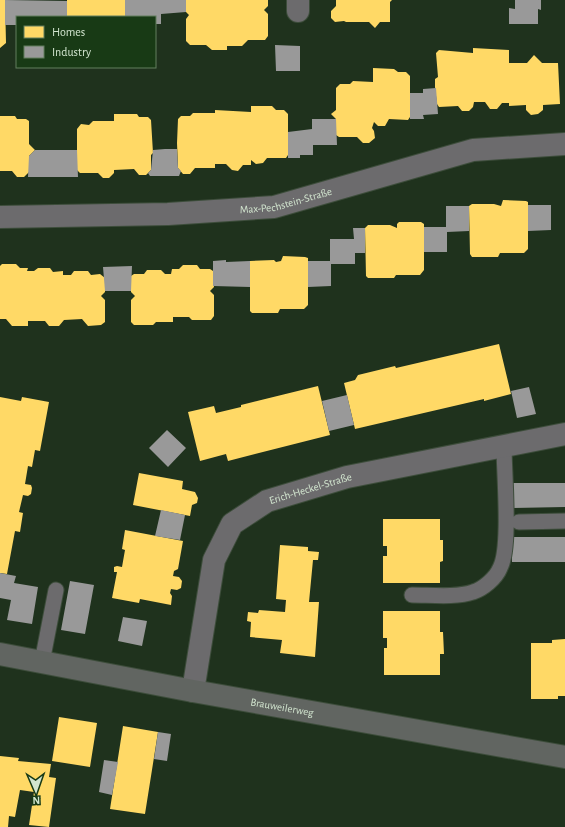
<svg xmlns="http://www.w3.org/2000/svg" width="565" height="827" font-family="'Alegreya Sans',sans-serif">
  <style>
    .homes { fill: #ffd966 }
    .industry { fill: #999 }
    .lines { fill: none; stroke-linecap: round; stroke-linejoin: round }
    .lane-casing { stroke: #3d4d3b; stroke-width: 17 }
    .street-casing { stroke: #3d4d3b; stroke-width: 24 }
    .secondary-casing { stroke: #3d4d3b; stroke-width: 24 }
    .lane { stroke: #6c6b6d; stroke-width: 15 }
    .street { stroke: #6c6b6d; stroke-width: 22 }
    .secondary { stroke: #616561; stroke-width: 22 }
    .labels { text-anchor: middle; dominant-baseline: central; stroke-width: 4; stroke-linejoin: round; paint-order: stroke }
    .street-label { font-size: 11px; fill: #d2e5cf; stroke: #183a15 }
  </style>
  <rect width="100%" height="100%" fill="#1f321d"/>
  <!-- homes -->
  <path class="homes" d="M0,0h5l1,43 -6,5z
    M67,0h58v17h-58z
    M186,0h82v6l-4,4 4,4v22l-3,4h-17l-6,6h-15v4h-15l-6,-5h-16l-4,-4v-22l3,-4 -3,-3z
    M336,0h56l-2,2v20h-10l-5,6 -6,-6h-23l-2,-1 -9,1 -4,-4v-7l5,-5z
    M473,48l36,2v13h18l7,-8 8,8h16l2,41 -17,1v5l-5,4 -7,1 -5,-5v-5l-17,1v-3h-7l-5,6h-7l-5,-7h-11l-1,5 -4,4h-7l-4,-5 -19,1 -2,-3 -2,-17v-8l3,-2 -2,-24 3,-3 34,3z
    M373,68l21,1 4,3h8l4,4v41l-2,3 -19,-1 -4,7h-7l-4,-4 -2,6 2,3 1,7 -6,5h-6l-6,-6h-18l-3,-2v-16l-5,-5 5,-4v-22l4,-4h10l3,-3 20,1z
    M251,106h21l4,4h8l4,4v41l-2,3h-19l-4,5 -7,1 -5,-4v5h-8l-5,6 -6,-1 -6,-6h-11v4h-20l-5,6h-7l-5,-6 -1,-25 1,-24 3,-3h9l3,-3h22v-3l36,2z
    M114,114h23l2,3h9l3,3 2,33 -2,2v15l-5,5h-7l-5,-6 -20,1v3l-5,5h-6l-5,-5h-18l-3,-3v-41l4,-5 8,1 4,-4h21z
    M0,116h15l2,3h9l3,2v23l6,6 -6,6v16l-5,5h-7l-5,-6h-12z
    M503,200l23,1 2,1v47l-4,4h-24l-2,4h-26l-2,-3 -1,-48 3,-2h22l7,2z
    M399,222h22l3,2v46l-4,5h-24l-2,3h-26l-2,-2 -1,-48 3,-3h22l7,3v-4z
    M283,256l22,1 3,1v47l-4,4h-24l-2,4h-26l-2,-2v-50l24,-1 2,2 5,-1z
    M2,264h14l4,4h8l-1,3h7l4,-3h12l3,4 10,-1v4h8l3,-4h14l3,4 9,-1 5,4v14l-4,4 4,4v22l-4,3 -13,1 -6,-7 -18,1 -5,6h-10l-4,-5h-17v5h-16l-6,-7h-6v-53z
    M183,265h14l3,4h10l3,2 1,16 -4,4 4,4v21l-3,4h-19l-3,-3h-16v5h-17l-3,3h-19l-3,-3v-22l4,-4 -4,-4v-16l3,-2h10l3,-4h14l4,4h6l1,-5h7z
    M499,344l12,50 -27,7v-2l-129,30 -11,-46 11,-3 3,-5 37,-9 1,2z
    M318,386l12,49 -102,26 -2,-7 -26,7 -12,-49 26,-6 2,7 25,-6v-2z
    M0,397l21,4 1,-4 27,5 -9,49 -5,-1 -3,17 -4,-1 -3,18 6,1 1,3 -1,6 -3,2 -5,-1 -4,17 4,1 -3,19 -5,-1 -8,43 -7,-1z
    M139,473l44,8 -1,8 13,3 3,6 -1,5 -5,2 -2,11 -57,-11z
    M383,519h57v21h3v21l-3,1v21h-57v-27h4v-10h-4z
    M125,530l58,11 -5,28 -4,2 -1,5 6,1 3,4 -1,7 -4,2 -6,-1 -1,4 2,3 -1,9 -31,-6 -1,4 -27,-5 5,-26h-3v-5l3,-1 5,1 3,-17 -3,-1z
    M280,545l28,2v4l11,1 -1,8h-5l-4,42h10l-4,55 -35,-4 2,-13 -32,-3 1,-15 -4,-1 1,-9 10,1 1,-3 26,2 1,-12 -10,-1z
    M383,611h57v21h3l1,22h-4v21h-56v-27h3v-10h-4z
    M565,639v57h-7v3h-27v-56h21v-3z
    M59,717l38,6 -7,44 -38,-6z
    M123,726l35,6 -13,82 -35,-5z
    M0,756l19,2 -1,3 33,3 -2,13 7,1 -7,49 -20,-2 5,-33 -14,-2 -5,27 -6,-1 -1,11h-8z"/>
  <!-- industry -->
  <path class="industry" d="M5,0l62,1v16h-50v8h-12z
    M125,0h61v12l-25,2v10h-6v-7h-30z
    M515,0h26v10l-3,-1v15h-29v-16l6,1z
    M275,45l25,1v25h-24z
    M436,88l2,26 -15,1 1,4h-14v-26h13v-4z
    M312,119h24l1,26h-24v10h-13v3h-12v-26l24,-3z
    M165,149h12l1,19 3,3 -2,5h-29l-2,-3 3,-3 2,-20z
    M35,150h42l1,27h-50l1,-21z
    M528,205h23v25l-23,1z
    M446,206h23v25l-22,1v20h-23v-25h22z
    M353,228h12v25h-10v11h-24v22l-23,1v-26h22v-22h24z
    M226,260v2l24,-1v26l-37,-1v-25z
    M132,266l-1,25h-26l-2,-24z
    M529,387l7,27 -19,4 -6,-27z
    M347,395l7,30 -25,6 -7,-30z
    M167,430l19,18 -18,19 -19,-19z
    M513,483h52v24l-52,1z
    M161,510l24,5 -5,25 -25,-4z
    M512,537h53v25h-53z
    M0,573l16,3 -2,7 24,4 -6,37 -25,-4 4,-20 -11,-2z
    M70,581l24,4 -9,49 -24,-4z
    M123,617l24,4 -5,25 -24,-5z
    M158,732l13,2 -4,27 -13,-2z
    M104,760l14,2 -6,33 -13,-3z"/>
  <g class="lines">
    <defs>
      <path id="lane" d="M519,522l46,-1
        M412,595c18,0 44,3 61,-3 10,-3 23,-14 27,-24 11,-20 4,-95 4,-122
        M42,662l14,-72"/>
      <g id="street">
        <path d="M298,0v11"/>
        <path id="s1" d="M0,217l168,-3 106,-7 199,-57 92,-6"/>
        <path id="s2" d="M193,691l21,-131 18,-36 35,-23 80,-24 218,-43"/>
      </g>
      <g id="secondary">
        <path id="s3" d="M0,654l193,37 372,66"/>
      </g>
    </defs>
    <!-- lane casing -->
    <use href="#lane" class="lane-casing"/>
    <!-- street casing -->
    <use href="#street" class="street-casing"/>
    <!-- secondary casing -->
    <use href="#secondary" class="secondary-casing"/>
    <!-- lane -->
    <use href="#lane" class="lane"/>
    <!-- street -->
    <use href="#street" class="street"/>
    <!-- secondary -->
    <use href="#secondary" class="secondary"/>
  </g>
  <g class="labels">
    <!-- street labels -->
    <g class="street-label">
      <text stroke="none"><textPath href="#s1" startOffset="287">Max-Pechstein-Straße</textPath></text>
      <text stroke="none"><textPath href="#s2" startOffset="260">Erich-Heckel-Straße</textPath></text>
      <text stroke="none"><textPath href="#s3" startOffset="287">Brauweilerweg</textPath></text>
    </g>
  </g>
  <!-- legend -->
  <rect x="16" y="16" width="140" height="52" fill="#183a15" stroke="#627e5f"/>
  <rect x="24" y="26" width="20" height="12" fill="#ffd966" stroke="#627e5f"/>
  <text x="52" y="36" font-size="12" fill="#d2e5cf">Homes</text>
  <rect x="24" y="46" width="20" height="12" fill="#999999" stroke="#627e5f"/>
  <text x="52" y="56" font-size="12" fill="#d2e5cf">Industry</text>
  <!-- north arrow -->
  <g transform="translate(36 791) rotate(178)" stroke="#183a15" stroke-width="3" paint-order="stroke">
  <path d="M0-3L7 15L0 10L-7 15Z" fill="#d2e5cf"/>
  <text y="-6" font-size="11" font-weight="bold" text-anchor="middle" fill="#d2e5cf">N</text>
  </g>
</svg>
